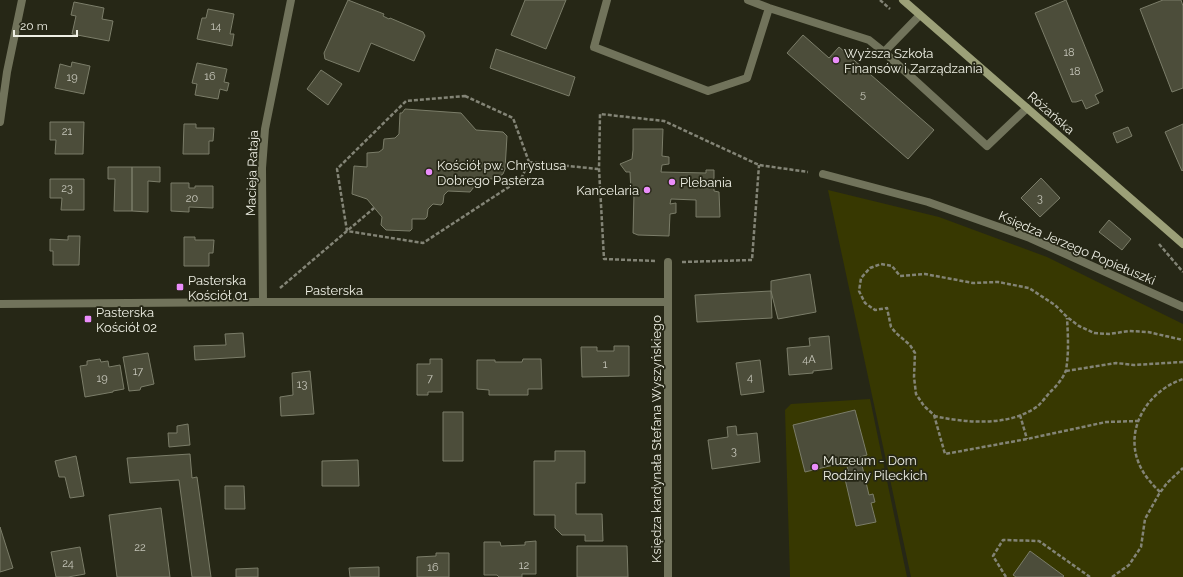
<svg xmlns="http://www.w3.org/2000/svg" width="1183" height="577" font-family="Raleway,sans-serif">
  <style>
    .green { fill: #373801 }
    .building { fill: #4c4d3a; stroke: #7b7d69 }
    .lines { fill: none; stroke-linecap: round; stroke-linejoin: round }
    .path { stroke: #838476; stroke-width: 2.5; stroke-dasharray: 4 2; stroke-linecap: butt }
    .lane { stroke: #71735b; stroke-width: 8 }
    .street { stroke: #71735b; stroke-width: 8 }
    .secondary { stroke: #9ca078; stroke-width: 8 }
    .poi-dot { fill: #eb8dfb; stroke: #262716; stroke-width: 1.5 }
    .labels { text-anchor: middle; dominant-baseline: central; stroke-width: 3.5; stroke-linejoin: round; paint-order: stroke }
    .number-label { font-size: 11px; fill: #c6c6ba }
    .poi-label { font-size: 13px; fill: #eeefe4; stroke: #262716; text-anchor: start }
    .street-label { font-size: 13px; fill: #eeefe4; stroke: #262716 }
  </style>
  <rect width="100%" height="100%" fill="#262716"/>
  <!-- green -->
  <path class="green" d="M828,190l111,27 108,40 136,67v253h-272z
    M870,399l37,178h-117l-5,-167 6,-6z"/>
  <!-- building -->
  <path class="building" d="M348,0l36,14 -1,2 6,3 1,-1 33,14 2,4 -11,25 -43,-18 -12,29 -34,-13 -1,-6z
    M525,0h41l-20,49 -35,-14z
    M1066,0l37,91 -8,4 4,8 -13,6 -4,-9 -6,2h-4l-37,-89z
    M1163,0h18l2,6v82l-11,4 -32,-83z
    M74,2l30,6 -2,11 11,2 -4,20 -37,-7 4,-18 -5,-1z
    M208,9l26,5 -4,20h4l-2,12 -35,-7 5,-21h4z
    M803,35l26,23 10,-11 95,83 -26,29 -121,-106z
    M496,49l79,28 -6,19 -79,-28z
    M72,62l18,4 -6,28 -29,-6 5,-24 11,3z
    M197,63l30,6 -3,13 5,1 -2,8 -7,-2 -2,10 -23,-4 2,-11 -5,-1z
    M321,70l21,14 -14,21 -21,-16z
    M405,109l56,4 15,17 27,2 4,4 -2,33 -2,5 -8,5 -21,-1v9l-4,5 -22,-1 -4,4 -1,8 -2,2 -8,-1 -5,5 -1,8 -2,2h-13v10l-2,2 -24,-1 -5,-5 1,-8 -15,-18 -15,-5 2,-28 13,1v-14l12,-1 4,-3 1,-10 11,-1 4,-4 1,-21h2z
    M50,122h34l-1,32h-28l1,-14h-6z
    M184,124h12v4h18l-1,13h-4v13h-26z
    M1183,124v46l-1,1 -17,-39z
    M1128,127l4,9 -15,7 -4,-10z
    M633,129h30l-1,27 7,1v7l-7,1 -1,7 45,1v-3h8v21l5,1 1,25h-24v-17l-25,-1 -1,5 6,-1v10l-6,1 -1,22 -31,-1 -5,-2 1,-40 -3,-1 -1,-20h-4l-6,-8 12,-5 1,-9z
    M108,167h24v44h-18l1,-32h-7z
    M132,167h28v15l-12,-1v31l-16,-1z
    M1041,178l19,20 -20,19 -19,-19z
    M50,179h34v31h-23l1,-12h-12z
    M171,183h18v5h6v-2h18v22l-24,-1v5l-18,-1z
    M1109,220l22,19 -9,11 -23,-18z
    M68,236h12l-1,29h-26v-14h-3v-12l18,1z
    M184,237h11v3h19l-1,13h-4v13h-25z
    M810,274l6,38 -38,7 -7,-28v-10z
    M771,291l1,27 -75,4 -2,-27z
    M243,333l2,24 -50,3 -1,-14 32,-1 -1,-11z
    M829,336l3,33 -19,2v2l-24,2 -2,-27 23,-2 -1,-8z
    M614,346h15v30l-47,1 -1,-30h16v4h17z
    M148,353l6,31 -13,3 -1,3 -11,1 -6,-34z
    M100,359l1,3 7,-1 1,6 11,-2 4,24 -11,2v1l-28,5 -5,-31 7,-1v-4z
    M430,359h12v33h-14v3h-11v-31h13z
    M523,359h18l1,30h-14v6h-39v-5l-12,-1v-29h18v2h27z
    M760,360l4,32 -23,3 -5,-32z
    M310,371l4,43 -33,2 -1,-19 13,-2 -1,-22z
    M855,410l12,45 -7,2 9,38 4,-1 2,8 -4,1 5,19 -20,4 -11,-47 5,-1 -4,-16 -41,10 -12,-47z
    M443,412h20v49h-20z
    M188,424l2,21 -21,2 -1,-14h9v-7z
    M736,426l1,9 20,-2 3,29 -48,7 -4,-29 20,-3 -1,-10z
    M555,451h30v32h-9v31h26l1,27h-18v-6h-23l-7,-7v-13h-21v-54h21z
    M190,454l2,24 5,-1 14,100h-19l-13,-97 -49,3 -3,-25z
    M76,456l8,40 -14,2 -5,-21h-6l-4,-16z
    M358,460l1,26h-37v-25z
    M225,486h19l1,23h-20z
    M161,508l9,69h-53l-8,-62z
    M0,527l13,41 -13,4z
    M536,541v33h-14v3h-23l-2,-2h-13v-33h16l1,4 24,-1v-3z
    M577,546h50l1,31h-51z
    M80,547l5,27 -17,3h-12l-5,-25z
    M1030,551l34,25 -1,1h-47l-3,-2z
    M436,553h13v24h-32v-20l19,-1z
    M379,567v10h-29l-1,-9z
    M258,568v9h-22v-8z"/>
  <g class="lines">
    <!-- path -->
    <path class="path" d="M880,0l10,9
      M465,96l48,22 16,44 -8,17 -98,64 -76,-12 -10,-62 69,-68z
      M529,162l69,7
      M1159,244l24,28
      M655,261l-51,-2 -5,-90 1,-55 64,7 95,44 49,7
      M682,262l70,-2 7,-95
      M280,288l94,-80
      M1066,371l50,-8 18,2 49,-3
      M1020,415l7,24
      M934,416c33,7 75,11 104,-10 4,-4 8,-9 12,-14 6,-5 14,-15 16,-22 3,-17 2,-35 1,-52
      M1139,421l-33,1 -79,17 -82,15 -11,-39 -10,-9 -8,-12 -2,-17 1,-24 -5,-8 -14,-12 -5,-6 -4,-19 -12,2 -10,-7 -6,-12 2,-13 9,-10 11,-4 11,2 8,10 25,-2 48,9 25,-1 31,6 26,17 12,12 12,9 15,7 15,1 20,-3 19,1 35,8
      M1160,492c-7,-7 -14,-14 -19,-24 -19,-37 6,-77 42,-89
      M1006,577l-13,-21 10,-16 36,1 51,36
      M1112,577l17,-12 12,-18 4,-28 14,-25 8,-11 16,-15"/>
    <!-- lane -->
    <path class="lane" d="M607,0l-13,47 114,44 39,-13 22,-70
      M748,0l21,8 100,32 15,12 36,-37
      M884,52l103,94 40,-38
      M668,302v-40"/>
    <!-- street -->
    <path class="street" d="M0,122l7,-50 15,-72
      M823,174l105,28 102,36 153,69
      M263,302l-1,-134 3,-39 26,-129
      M0,304l263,-2h405v275"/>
    <!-- secondary -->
    <path class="secondary" d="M903,0l280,244"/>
  </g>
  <!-- markers -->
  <g class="poi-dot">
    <circle cx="836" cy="60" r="4"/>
    <circle cx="429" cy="172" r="4"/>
    <circle cx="672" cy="182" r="4"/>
    <circle cx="647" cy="190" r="4"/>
    <rect x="176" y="283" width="8" height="8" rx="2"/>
    <rect x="84" y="315" width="8" height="8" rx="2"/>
    <circle cx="815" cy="467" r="4"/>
  </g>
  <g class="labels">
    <!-- number labels -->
    <g class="number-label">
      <text x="216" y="26">14</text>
      <text x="1069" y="52">18</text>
      <text x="1075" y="71">18</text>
      <text x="210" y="76">16</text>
      <text x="72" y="77">19</text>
      <text x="863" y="94">5</text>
      <text x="67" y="131">21</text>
      <text x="67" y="188">23</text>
      <text x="192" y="198">20</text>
      <text x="1040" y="198">3</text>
      <text x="809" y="359">4A</text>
      <text x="605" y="364">1</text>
      <text x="138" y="371">17</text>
      <text x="750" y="377">4</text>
      <text x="102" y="378">19</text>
      <text x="430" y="378">7</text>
      <text x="302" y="384">13</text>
      <text x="734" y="451">3</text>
      <text x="140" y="547">22</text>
      <text x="68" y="563">24</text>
      <text x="524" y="565">12</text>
      <text x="433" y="567">16</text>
    </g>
    <!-- poi labels -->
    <g class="poi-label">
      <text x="844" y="53">Wyższa Szkoła<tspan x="844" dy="15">Finansów i Zarządzania</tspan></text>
      <text x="437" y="165">Kościół pw. Chrystusa<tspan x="437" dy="15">Dobrego Pasterza</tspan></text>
      <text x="680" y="182">Plebania</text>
      <text x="639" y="190" text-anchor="end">Kancelaria</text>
      <text x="188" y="280">Pasterska<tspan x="188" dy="15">Kościół 01</tspan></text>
      <text x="96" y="312">Pasterska<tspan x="96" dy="15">Kościół 02</tspan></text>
      <text x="823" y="460">Muzeum - Dom<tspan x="823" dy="15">Rodziny Pileckich</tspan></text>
    </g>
    <!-- street labels -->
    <g class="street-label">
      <text transform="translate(1051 113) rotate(41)">Różańska</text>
      <text transform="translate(252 173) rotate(-88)">Macieja Rataja</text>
      <text transform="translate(1077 248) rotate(23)">Księdza Jerzego Popiełuszki</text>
      <text x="334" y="290">Pasterska</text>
      <text transform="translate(656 439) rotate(-90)">Księdza kardynała Stefana Wyszyńskiego</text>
    </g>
  </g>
  <!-- scale -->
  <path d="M14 30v6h63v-6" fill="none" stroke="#eeefe4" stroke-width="2"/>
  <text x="20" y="30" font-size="12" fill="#eeefe4" stroke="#262716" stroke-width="3" paint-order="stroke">20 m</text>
</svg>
